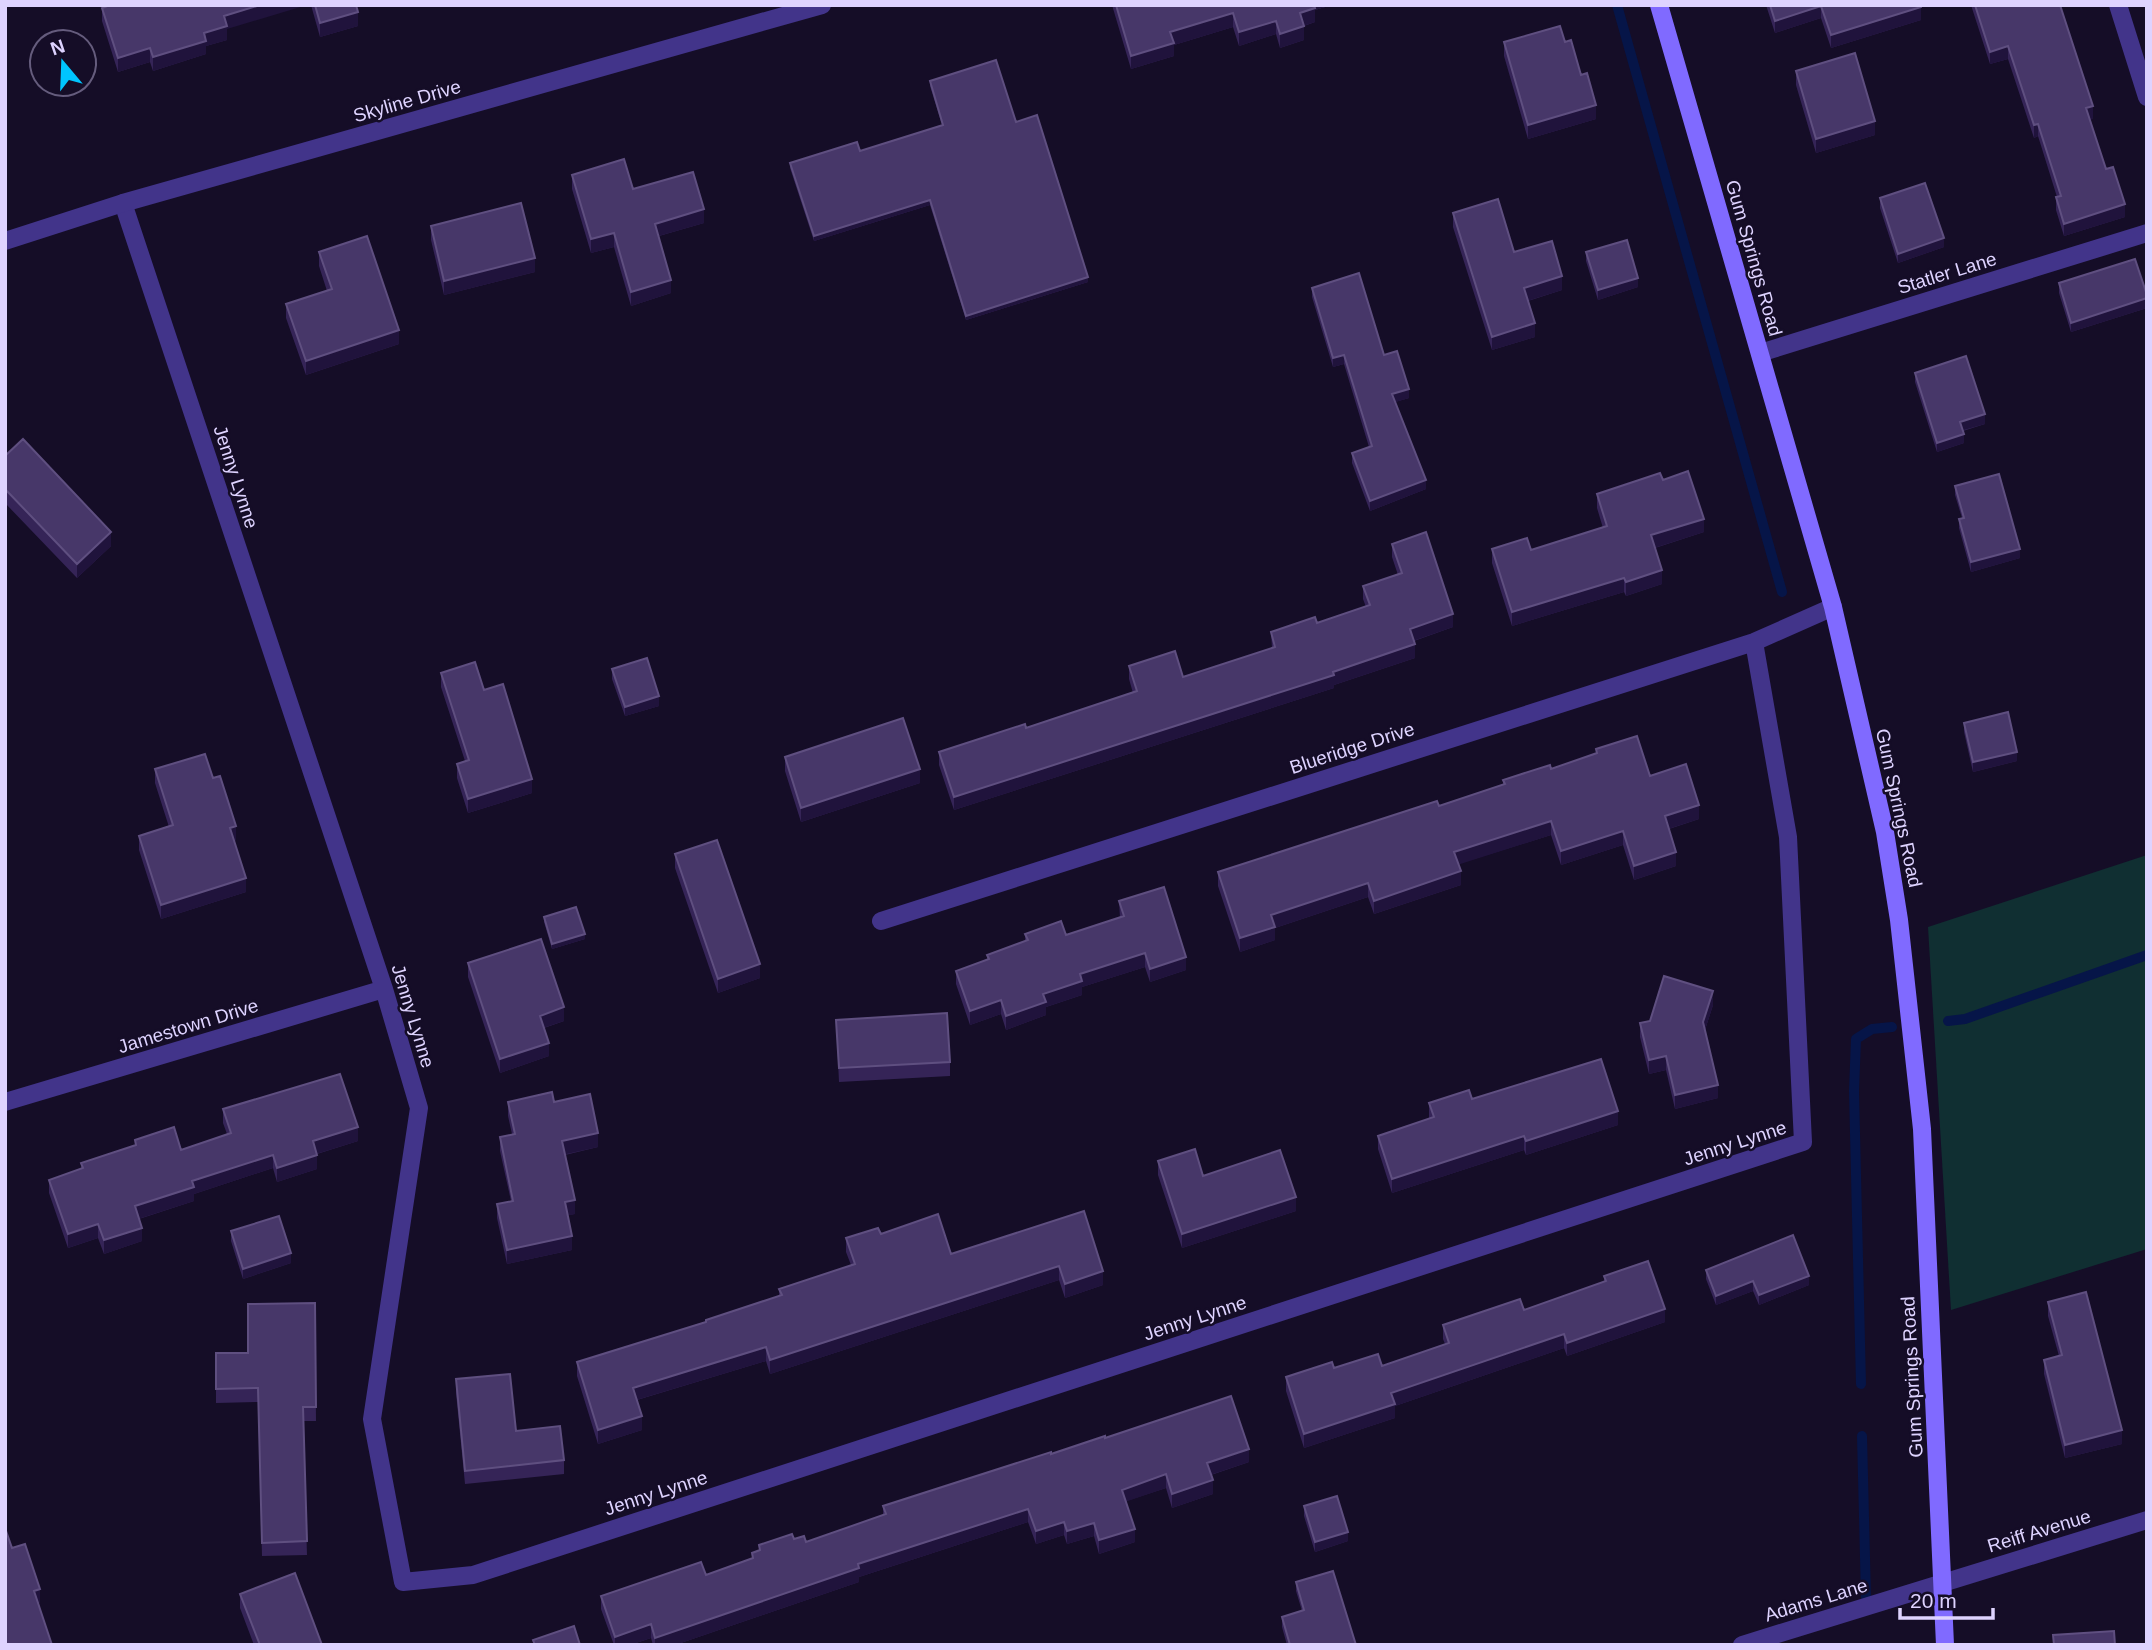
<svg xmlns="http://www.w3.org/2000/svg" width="2152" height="1650" font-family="Helvetica,sans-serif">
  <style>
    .green { fill: #102f32 }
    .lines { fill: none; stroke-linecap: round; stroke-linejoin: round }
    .stream { stroke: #061548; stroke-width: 10 }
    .minor { stroke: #42348a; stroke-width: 18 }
    .tertiary { stroke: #42348a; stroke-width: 18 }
    .secondary { stroke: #806aff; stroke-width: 18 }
    .wall { fill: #352457 }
    .shaded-wall { fill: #20133c }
    .building { fill: #473769; stroke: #5f4f80; stroke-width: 2 }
    .labels { text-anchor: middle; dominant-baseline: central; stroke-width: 5; stroke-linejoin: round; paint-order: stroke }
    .street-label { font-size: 19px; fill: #ded3ff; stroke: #150d27 }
  </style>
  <rect width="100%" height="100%" fill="#150d27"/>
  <!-- green -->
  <path class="green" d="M2147,855v394l-196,61 -23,-383z"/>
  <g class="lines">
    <!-- stream -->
    <path class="stream" d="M1617,5l165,587
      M1948,1021l17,-2 182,-64
      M1861,1384l-7,-293 2,-52 16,-10 20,-2
      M1862,1436l4,162"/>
    <!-- minor -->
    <path class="minor" d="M2118,5l29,92
      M123,203l261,786 35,119 -47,311 31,163 70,-7 1330,-433 -15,-305 -34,-195
      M1760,353l387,-120
      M881,921l873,-279 79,-35
      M5,1102l379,-113
      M1742,1645l405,-125"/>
    <!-- tertiary -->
    <path class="tertiary" d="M5,241l118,-38 699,-198"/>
    <!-- secondary -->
    <path class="secondary" d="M1659,5l174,602 52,225 14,88 23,209 23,516"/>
  </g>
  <!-- wall -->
  <path class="wall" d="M311,5h45l2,21 -38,11z
    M1112,5h220l-17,5v12l-11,4v14l-24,8 -4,-14 -37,12 -6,-19 -59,18v11l-43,13z
    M1766,5h155v15l-90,28 -10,-30 -46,15z
    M1971,5h89l33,114h-3l16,50 19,48 -61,19 -8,-26v-13h1l-19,-61 -4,2 -26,-79 -18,5z
    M102,8l125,21v11l-21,6v8l-53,17 -3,-9 -32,10 -16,-51z
    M1504,42l77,33 15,44 -68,20 -24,-83z
    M1796,71l79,64 -59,18 -20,-68z
    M930,81l86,41 72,160 -122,38 -36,-115 -116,36 -24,-73v-5l70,-12 82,-26 -12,-39z
    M572,175l61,14 71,34 -45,13 12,57 -40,13 -17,-59 -23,6 -19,-64z
    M1880,198l64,49 -46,16 -18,-55z
    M1453,213l61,39 48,38 -34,11 7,36 -43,13 -39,-123z
    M431,226l104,46 -91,23 -13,-55z
    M319,252l80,92 -93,31 -20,-57v-14l41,-13 -8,-25z
    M1586,252l52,35 -40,13 -12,-39z
    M2059,283l88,12v13l-76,24 -12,-39z
    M1312,288l72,67 25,43 -14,4 31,87 -56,22 -18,-48v-10l17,-6 -25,-83 -11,3 -21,-70z
    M1915,373l70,51 -22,7 1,12 -27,9 -22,-70z
    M5,456l106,90 -34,32 -72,-75z
    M1663,480l41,52 -49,16 7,36 -36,12 -2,-4 -112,34 -20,-63v-14l39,1 72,-22 -6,-20v-14z
    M1955,486l65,72 -49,14 -12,-44v-9l3,-1 -7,-23z
    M1392,544l61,83 -39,14 1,17 -81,27v3l-380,122 -15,-45v-13l87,-24 107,-35 -4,-14v-13l54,11 89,-29 -1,-16 46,-9 49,-16 -3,-8v-13l35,-11 -6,-18z
    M612,669l47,37 -34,10 -13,-37z
    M441,673l43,17 48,103 -64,20 -11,-35v-14l8,-3 -24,-74z
    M1964,723l53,38 -44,11 -9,-40z
    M1596,749l54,27 49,43 -30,10 7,37 -42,14 -11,-35 -62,20 -10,-30 -93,29 3,21 -87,29 -6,-17 -93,31v12l-35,12 -22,-66v-14l221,-66 64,-21v-5l48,-11 45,-15z
    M785,757l135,26 -119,39 -16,-51z
    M155,769l58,9 23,62 -2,1 12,51 -85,27 -22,-69v-14l30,-9 -14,-44z
    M675,854l85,124 -42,15 -43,-125z
    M1119,901l67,69 -36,12 -5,-15 -63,20v8l-36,12v8l-40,15 -5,-16 -31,11 -14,-41v-13l31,-11v-5l38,-14v-7l41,1 54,-17z
    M544,917l41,22 -33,10 -8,-27z
    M468,963l96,58 -20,7 5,28 -49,17 -32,-96z
    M1713,1005l-8,25 13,68 -43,11 -9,-39 -17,4 -9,-37v-14z
    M836,1020l114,42v14l-111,6z
    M1472,1099l146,26 -92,30 -2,-5 -132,43 -14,-44v-13l51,-17v-16z
    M508,1102h46l44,45 -33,8 10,59 -7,1 4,35 -65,14 -10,-46v-14l14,-3 -11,-50v-14l12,-3 -4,-18z
    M223,1109l135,32 -41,13v15l-40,13 -4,-14 -79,26v7l-55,18 3,22 -38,13 -6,-16 -30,10 -19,-55v-13l32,-11v-6l54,-18v-5l46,10 46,-16 -4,-11z
    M1158,1161l45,15 93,35 -114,37 -24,-73z
    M1084,1211l19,74 -38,13 -6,-18 -289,94 -4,-13 -129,39 5,30 -44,14 -21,-68v-14l129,-40v-2l73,-24v-7l72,-24 -5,-13v-14l35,-4 70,20z
    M231,1231l60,32 -48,16 -12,-38z
    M1706,1270l103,15 -50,20 -6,-14 -37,14 -10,-26z
    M1604,1276l61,46 -98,34 -3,-8 -169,58v12l-91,30 -18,-57v-14l48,-9 48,-2 63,-22 -2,-5v-14l81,-15 80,-28z
    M2048,1302l74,142 -57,14 -21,-84v-14l15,-4 -11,-40z
    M315,1303l1,118h-13l4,134 -45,1 -4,-154 -42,1v-50h32z
    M456,1379l60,52 48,29v14l-99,10 -9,-91z
    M1105,1438l144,24 -38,13 2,19 -41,14 -6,-20 -40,13 9,41 -36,12 -5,-18 -27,8 -3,-9 -28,9 -8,-22 -169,55v5l-184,63h-22l-2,-7 -21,7h-16l-13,-36v-13l105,-21 46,-16v-6l7,-2v-6l35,-6 12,3 77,-27v-9z
    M1304,1506l44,35 -33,11 -11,-36z
    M1296,1582l60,63h-69l-5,-18v-10l20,-6 -6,-20z
    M240,1594l82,51h-68l-14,-37z"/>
  <!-- shaded-wall -->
  <path class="shaded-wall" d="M260,5h47l-80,24v11l-21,6v8l-53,17v-14l51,-24 20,-17z
    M1312,5h20l-17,5v12l-15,5v-14z
    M1821,6v12l-46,15v-12z
    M1921,7v13l-90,28v-13z
    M358,12v14l-38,11v-14z
    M1233,13v14l-59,18v11l-43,13v-13l39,-24z
    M1276,21v13l-37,12v-14z
    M1304,26v14l-24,8v-14z
    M2008,46v13l-18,5v-12z
    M150,48v14l-32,10v-14z
    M1596,105v14l-68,20v-14z
    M2093,106v13l-7,2v-13z
    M1875,121v14l-59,18v-14z
    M2038,124v12l-4,2v-13z
    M930,200v5l-116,36v-5z
    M2125,204v13l-61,19v-12z
    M704,209v14l-49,14v-13z
    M614,233v14l-23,6v-14z
    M1944,238v9l-46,16v-9z
    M535,258v14l-91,23v-14z
    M1562,276v14l-38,12v-14z
    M1088,277v5l-122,38v-4z
    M1638,278v9l-40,13v-10z
    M671,280v13l-40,13v-14z
    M2147,298v10l-76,24v-9z
    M1535,323v14l-43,13v-13z
    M399,330v14l-93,31v-14z
    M1344,355v9l-11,3v-9z
    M1409,389v9l-17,5v-9z
    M1985,414v10l-25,7v-9z
    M1964,434v9l-27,9v-9z
    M1426,480v9l-56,22v-10z
    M1704,519v13l-53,17v-14z
    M111,532v14l-34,32v-14z
    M2020,549v9l-49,14v-10z
    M1662,570v14l-36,12v-14z
    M1624,578v14l-112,34v-14z
    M1453,614v13l-43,15v-13z
    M1415,644v14l-81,27v3l-380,122v-13z
    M659,696v10l-34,10v-9z
    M2017,752v9l-44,11v-10z
    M920,769v14l-119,39v-14z
    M532,779v14l-64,20v-14z
    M1699,805v14l-34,11v-14z
    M1551,821v14l-97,31v-14z
    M236,826v14l-6,2v-14z
    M1623,831v14l-62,20v-14z
    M1676,852v14l-42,14v-14z
    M1461,871v14l-87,29v-13z
    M246,878v14l-85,27v-14z
    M1368,883v14l-93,31v12l-35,12v-14l31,-23z
    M585,934v5l-33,10v-5z
    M1145,953v14l-63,20v8l-36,12v8l-40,15v-14l74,-42z
    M1186,957v13l-36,12v-13z
    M760,964v14l-42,15v-14z
    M1713,991v14l-10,31v-14z
    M1001,1000v14l-31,11v-14z
    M564,1007v14l-24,8v-13z
    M549,1043v13l-49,17v-14z
    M1666,1056v14l-17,4v-14z
    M1718,1085v13l-43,11v-14z
    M1618,1111v14l-92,30v-14z
    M358,1127v14l-45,14v-14z
    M598,1133v14l-36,8v-14z
    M1524,1136v14l-132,43v-14z
    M273,1155v13l-79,26v7l-59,19v-14l57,-25z
    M317,1155v14l-40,13v-14z
    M1296,1197v14l-114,37v-14z
    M575,1200v14l-10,2v-14z
    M98,1224v14l-30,10v-14z
    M142,1228v13l-38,13v-14z
    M572,1236v14l-65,14v-14z
    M291,1253v10l-48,16v-10z
    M1059,1266v14l-289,94v-14z
    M1103,1271v14l-38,13v-14z
    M1809,1276v9l-50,20v-10z
    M1753,1281v10l-37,14v-9z
    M1665,1309v13l-98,34v-13z
    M1564,1334v14l-169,58v12l-91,30v-14l87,-41z
    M766,1347v14l-133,40v-13z
    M642,1416v14l-44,14v-14z
    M2122,1430v14l-57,14v-13z
    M1249,1449v13l-42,14v-13z
    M1166,1474v14l-44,15v-13z
    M1213,1480v14l-41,14v-14z
    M1028,1509v13l-169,55v5l-184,63h-20v-7l203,-74z
    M1064,1522v13l-28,9v-13z
    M1094,1523v13l-27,8v-13z
    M1135,1529v13l-36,12v-14z
    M1348,1532v9l-33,11v-10z
    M40,1589v14l-6,2v-14z
    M651,1624v14l-21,7h-15v-8z"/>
  <!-- building -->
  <path class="building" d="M110,5h150l-36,11 3,10 -23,7 2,8 -53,16 -3,-9 -32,10 -16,-50z
    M315,5h41l2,7 -38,11z
    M1116,5h198l1,3 -15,5 4,13 -24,8 -4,-13 -37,11 -6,-19 -63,19 4,11 -43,13z
    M1770,5h151v2l-90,28 -10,-29 -46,15z
    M1975,5h85l33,101 -7,2 20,61 7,-2 12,37 -61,20 -8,-27 5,-1 -23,-72 -4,1 -26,-79 -18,6z
    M1560,26l5,16 6,-2 10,35 6,-2 9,32 -68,20 -24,-83z
    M1855,53l20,68 -59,18 -20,-68z
    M996,60l20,62 21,-7 51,162 -122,39 -36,-116 -116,36 -24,-73 67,-21 3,9 83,-26 -13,-44z
    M624,159l9,30 60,-17 11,37 -49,15 16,56 -40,12 -17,-59 -23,6 -19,-64z
    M1925,183l19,55 -46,16 -18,-56z
    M1498,199l16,53 38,-11 10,35 -38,12 11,35 -43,14 -39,-124z
    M521,203l14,55 -91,23 -13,-55z
    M367,236l32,94 -93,31 -20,-57 46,-15 -13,-37z
    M1627,240l11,38 -40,12 -12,-38z
    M2135,259l12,36v3l-76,25 -12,-40z
    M1359,273l25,82 13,-4 12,38 -17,5 34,86 -56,21 -18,-48 20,-7 -28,-91 -11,3 -21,-70z
    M1966,356l19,58 -25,8 4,12 -27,9 -22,-70z
    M23,439l88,93 -34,32 -72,-75v-33z
    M1688,471l16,48 -53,16 11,35 -36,12 -2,-4 -112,34 -20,-63 35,-11 4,12 76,-24 -10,-32 63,-21 3,7z
    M1999,474l21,75 -49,13 -12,-43 5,-1 -9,-32z
    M1426,532l27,82 -43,15 5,15 -82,28 1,3 -380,122 -15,-45 86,-28 1,4 111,-37 -8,-25 46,-15 8,26 92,-30 -4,-15 44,-15 2,6 53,-18 -7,-19 39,-13 -10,-29z
    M647,658l12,38 -34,11 -13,-38z
    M475,662l9,28 19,-6 29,95 -64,20 -11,-35 12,-4 -28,-87z
    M2008,712l9,40 -44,10 -9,-39z
    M903,718l17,51 -119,39 -16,-51z
    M1637,736l13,40 36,-12 13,41 -34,11 11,36 -42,14 -11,-35 -62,20 -10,-30 -97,31 7,19 -87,30 -6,-18 -97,32 4,12 -35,11 -22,-66 219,-71 2,5 66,-22 -2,-4 47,-15 1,4 46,-16 -1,-4z
    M205,754l8,24 7,-2 16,50 -6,2 16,50 -85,27 -22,-69 34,-11 -18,-56z
    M717,840l43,124 -42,15 -43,-125z
    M1164,887l22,70 -36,12 -5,-16 -65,21 2,7 -39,13 3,8 -40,14 -5,-16 -31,11 -14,-40 33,-12 -2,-4 41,-15 -3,-6 36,-13 5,14 58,-19 -5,-15z
    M576,907l9,27 -33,10 -8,-27z
    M541,939l23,68 -24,9 9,27 -49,16 -32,-96z
    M1664,976l49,15 -10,31 15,63 -43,10 -9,-39 -17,4 -9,-37 10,-2z
    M947,1013l3,49 -111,6 -3,-48z
    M1601,1059l17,52 -92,30 -2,-5 -132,43 -14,-43 56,-19 -5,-14 40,-13 3,9z
    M340,1074l18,53 -45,14 4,14 -40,13 -4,-13 -81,26 2,6 -59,19 7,22 -38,12 -6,-16 -30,10 -19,-54 34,-12 -2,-5 55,-18 -1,-5 39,-13 7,23 50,-17 -8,-24z
    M552,1092l2,10 36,-8 8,39 -36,8 13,59 -10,2 7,34 -65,14 -10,-46 16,-3 -13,-64 15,-3 -7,-32z
    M1195,1149l8,27 77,-26 16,47 -114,37 -24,-73z
    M1084,1211l19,60 -38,13 -6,-18 -289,94 -4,-13 -133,41 9,28 -44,14 -21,-68 129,-40v-2l76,-25 -3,-6 76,-25 -9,-26 32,-10 3,6 57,-20 13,40z
    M279,1216l12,37 -48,16 -12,-38z
    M1793,1235l16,41 -50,19 -6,-14 -37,15 -10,-26z
    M1648,1261l17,48 -98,34 -3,-9 -173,59 4,11 -91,30 -18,-57 46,-15 2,6 44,-14 4,12 67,-23 -6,-18 77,-26 4,11 82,-29 -2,-5z
    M2086,1292l36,138 -57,15 -21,-85 18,-5 -14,-53z
    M315,1303l1,104h-13l4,134 -45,2 -4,-155 -42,1v-36h32v-49z
    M510,1374l6,57 44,-5 4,34 -99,11 -9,-92z
    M1231,1396l18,53 -42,14 6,17 -41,14 -6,-20 -44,16 13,39 -36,11 -5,-17 -27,8 -3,-9 -28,9 -8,-22 -170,55 1,4 -204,70 -4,-14 -36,13 -14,-41 100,-34 5,13 47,-17 -1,-5 8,-3 -1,-5 33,-11 2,5 10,-3 2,6 80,-28 -3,-8 168,-54v2l54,-18v2z
    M1337,1496l11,36 -33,10 -11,-36z
    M5,1528l7,20 13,-4 15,45 -6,2 18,54h-47z
    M1333,1571l23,74h-66l-8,-28 22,-7 -8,-28z
    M295,1573l27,72h-62l-20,-51z
    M574,1626l6,19h-45l-2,-5z
    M2114,1631l1,14h-61l-1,-10z"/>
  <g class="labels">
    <!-- street labels -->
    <g class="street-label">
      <text transform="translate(407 101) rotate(-16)">Skyline Drive</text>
      <text transform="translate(1754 258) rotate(74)">Gum Springs Road</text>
      <text transform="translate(1947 273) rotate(-17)">Statler Lane</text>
      <text transform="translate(236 477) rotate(72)">Jenny Lynne</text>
      <text transform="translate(1352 748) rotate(-18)">Blueridge Drive</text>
      <text transform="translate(1899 808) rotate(78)">Gum Springs Road</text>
      <text transform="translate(413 1016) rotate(73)">Jenny Lynne</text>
      <text transform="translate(188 1026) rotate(-17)">Jamestown Drive</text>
      <text transform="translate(1735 1143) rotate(-18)">Jenny Lynne</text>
      <text transform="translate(1195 1318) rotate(-18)">Jenny Lynne</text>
      <text transform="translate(1912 1377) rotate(-93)">Gum Springs Road</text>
      <text transform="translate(656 1493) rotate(-18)">Jenny Lynne</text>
      <text transform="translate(2039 1531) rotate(-17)">Reiff Avenue</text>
      <text transform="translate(1816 1600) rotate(-17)">Adams Lane</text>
    </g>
  </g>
  <!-- border -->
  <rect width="2152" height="1650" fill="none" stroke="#ded3ff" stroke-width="14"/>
  <!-- north arrow -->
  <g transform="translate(63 63) rotate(341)"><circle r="33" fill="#150d27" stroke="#655c7d" stroke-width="2"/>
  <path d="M0-5L12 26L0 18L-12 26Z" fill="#00c5fe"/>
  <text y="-10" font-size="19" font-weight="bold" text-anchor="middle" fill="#ded3ff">N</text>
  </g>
  <!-- scale -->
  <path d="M1900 1608v10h93v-10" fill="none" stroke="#ded3ff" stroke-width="3.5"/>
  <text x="1910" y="1608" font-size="21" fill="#ded3ff" stroke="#150d27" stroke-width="5" paint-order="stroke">20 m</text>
</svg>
